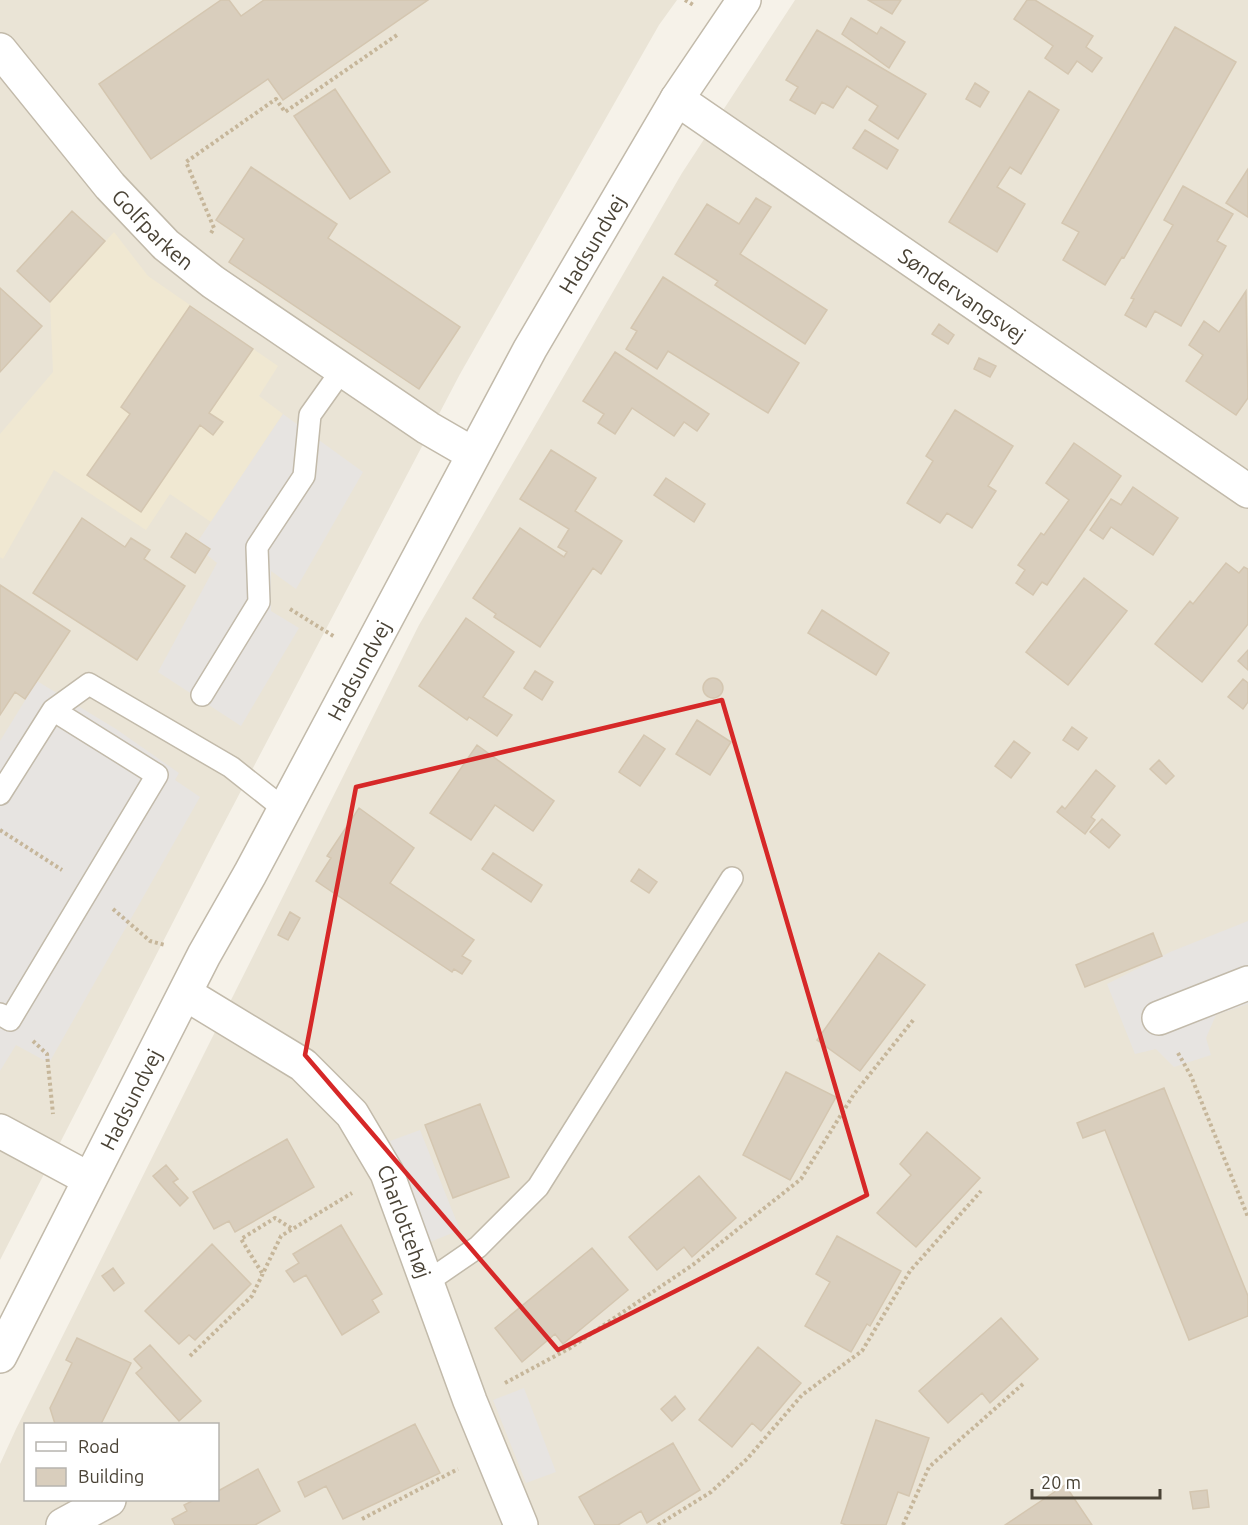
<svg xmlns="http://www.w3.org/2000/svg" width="1248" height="1525" font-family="Ubuntu,sans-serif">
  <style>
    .residential { fill: #eae4d6; fill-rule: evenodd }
    .education { fill: #f0e8d2 }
    .parking { fill: #e7e4e1 }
    .building { fill: #d9cebd; stroke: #d4c6b0; stroke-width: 1.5 }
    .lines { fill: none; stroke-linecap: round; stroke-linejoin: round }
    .service-casing { stroke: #c2baaa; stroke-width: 24 }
    .minor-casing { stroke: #c2baaa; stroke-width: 36 }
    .tertiary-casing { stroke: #c2baaa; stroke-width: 36 }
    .path { stroke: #c6b69a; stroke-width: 4; stroke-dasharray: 3 3; stroke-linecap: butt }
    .service { stroke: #fff; stroke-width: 21 }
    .minor { stroke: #fff; stroke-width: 33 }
    .tertiary { stroke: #fff; stroke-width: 33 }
    .marked { fill: none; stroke: #d62828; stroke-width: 4.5; stroke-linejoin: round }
    .labels { text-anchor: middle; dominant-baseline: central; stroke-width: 4.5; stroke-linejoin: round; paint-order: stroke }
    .street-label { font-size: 21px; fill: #4a4336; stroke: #fff }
  </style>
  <rect width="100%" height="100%" fill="#f6f2e9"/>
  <!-- residential -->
  <path class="residential" d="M0,0h677l-18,25 -199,349 -248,472 -212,414z
    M795,0h453v1525h-1248v-61l16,-35 403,-804 263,-452zM26,1424h192v76h-192z"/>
  <!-- education -->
  <path class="education" d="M114,232l34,44 130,90 -19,30 24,18 -72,108 -41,-28 -24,36 -92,-60 -51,89 -3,-2v-123l53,-62 -3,-70z"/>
  <!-- parking -->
  <path class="parking" d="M283,414l80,58 -67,117 -25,-18v40l28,17 -58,98 -83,-54 59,-109 -11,-9 4,-6 -12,-7z
    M37,681l79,48 63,44 -4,7 25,17 -151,266 -33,-18 -16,26v-330z
    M1248,921v83l-32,11 -10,23 5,17 -37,12 -18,-18 -21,5 -28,-70 63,-32z
    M420,1130l40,100 -30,12 -40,-101z
    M524,1388l32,84 -30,11 -33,-83z"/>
  <!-- building -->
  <path class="building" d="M221,0h8l12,16 23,-16h164l-145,100 -15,-21 -117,80 -52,-75z
    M868,0h33l-9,14z
    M1027,0h8l58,36 -7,11 16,11 -10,14 -15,-11 -9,13 -23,-16 8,-12 -39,-27z
    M851,18l26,16 4,-7 24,15 -16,26 -47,-34z
    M1175,27l61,35 -112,196 -2,-1 -17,28 -42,-25 16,-28 -17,-9z
    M817,30l109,64 -28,45 -29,-19 9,-14 -31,-20 -14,22 -11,-6 -7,12 -25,-14 8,-13 -12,-7z
    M975,83l14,9 -9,15 -14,-8z
    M335,89l55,83 -40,27 -56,-83z
    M1029,91l30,19 -38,64 -11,-7 -13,20 28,17 -28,48 -48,-30z
    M865,130l33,20 -11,19 -34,-21z
    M251,167l86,57 -9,14 132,89 -41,62 -190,-127 15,-23 -28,-19z
    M1248,169v48l-22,-14z
    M1183,186l50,28 -16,27 9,5 -45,80 -26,-15 -9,16 -21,-12 9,-16 -3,-1 42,-73 -9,-5z
    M756,198l15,9 -31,47 87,56 -22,34 -90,-59 3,-4 -43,-27 32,-50 32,20z
    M72,211l33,30 -55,61 -33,-31z
    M663,277l136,86 -31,50 -100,-62 -11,18 -31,-20 11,-18 -6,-3z
    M0,288l42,38 -42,46z
    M1246,291l2,107 -12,17 -50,-34 17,-26 -14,-10 15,-24 15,11z
    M190,306l63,43 -44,64 14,9 -10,13 -13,-10 -59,87 -54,-37 43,-61 -9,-7z
    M939,324l15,11 -6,9 -16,-10z
    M615,352l94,62 -12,17 -13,-9 -10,14 -42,-28 -17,26 -17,-11 6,-9 -21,-13z
    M979,358l17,8 -6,11 -16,-8z
    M955,410l58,36 -25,40 8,5 -24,37 -25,-15 -7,10 -33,-20 26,-42 -7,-5z
    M1074,443l47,33 -74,109 -5,-3 -9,13 -17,-12 9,-13 -7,-5 23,-32 3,2 25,-35 -23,-17z
    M551,450l45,28 -21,33 47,30 -21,33 -8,-6 -53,79 -46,-30 2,-3 -23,-16 47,-70 44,29 3,-5 -9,-5 11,-18 -49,-30z
    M666,478l39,26 -11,18 -40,-27z
    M1133,487l45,31 -25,37 -42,-28 -8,12 -13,-9 21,-31 10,6z
    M82,518l43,29 6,-9 19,12 -6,9 41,27 -48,74 -104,-67z
    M186,533l24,16 -15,24 -24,-16z
    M1226,563l13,10 5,-6 4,2v55l-46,58 -47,-38 35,-43 3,3z
    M1084,578l43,33 -59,74 -42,-33z
    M0,585l70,46 -45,68 -10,-7 -15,23z
    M822,610l67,43 -13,22 -68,-42z
    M466,618l48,34 -31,45 29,18 -15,21 -28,-19 -2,3 -48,-34z
    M1248,650v20l-10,-9z
    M535,671l18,11 -11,18 -18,-12z
    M703 688a10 10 0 1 1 20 0a10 10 0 1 1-20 0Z
    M1243,679l5,4v19l-5,7 -15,-12z
    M697,720l34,22 -21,33 -34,-21z
    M1072,727l15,11 -9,12 -15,-10z
    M644,735l21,14 -25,37 -21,-14z
    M1014,741l16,12 -19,25 -16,-12z
    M477,745l77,56 -21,30 -38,-26 -24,35 -41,-27z
    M1159,760l15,16 -8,8 -16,-15z
    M1096,770l19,16 -24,31 4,3 -10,14 -28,-22 5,-6 3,3z
    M359,808l55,40 -24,35 84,57 -12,16 9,5 -9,13 -8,-5 -2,3 -136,-91 15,-23 -4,-2z
    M1102,819l18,16 -11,13 -19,-16z
    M493,853l49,32 -11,17 -49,-33z
    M639,869l18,13 -8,11 -18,-12z
    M290,912l10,6 -12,22 -10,-5z
    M1153,933l9,23 -77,31 -9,-22z
    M879,953l46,32 -65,86 -43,-31z
    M786,1072l50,25 -46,83 -47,-25z
    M1164,1088l84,208v20l-59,24 -84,-210 -22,8 -6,-15z
    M480,1104l29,73 -56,21 -28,-73z
    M927,1132l53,46 -64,69 -39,-34 34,-38 -11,-11z
    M287,1139l27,48 -79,45 -6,-11 -15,8 -21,-37z
    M166,1165l12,14 -5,3 15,16 -8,8 -27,-30z
    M699,1176l37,42 -44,39 -8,-10 -27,23 -28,-33z
    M341,1225l41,69 -10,6 7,12 -37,23 -36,-60 -12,7 -8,-11 13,-8 -6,-9z
    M837,1236l64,35 -31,55 -3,-2 -16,28 -46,-26 25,-44 -14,-8z
    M212,1244l39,40 -56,56 -6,-5 -10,9 -34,-33z
    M592,1248l36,42 -65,54 -8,-10 -33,28 -27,-34z
    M113,1268l11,15 -10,8 -12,-15z
    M1001,1318l37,41 -48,44 -8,-10 -34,30 -29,-32z
    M77,1338l54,25 -30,61h-46l-5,-16 22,-45 -6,-3z
    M150,1345l51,56 -22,20 -43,-48 6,-5 -8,-9z
    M758,1347l43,36 -40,48 -9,-8 -20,24 -33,-27z
    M675,1396l10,13 -13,12 -11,-12z
    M876,1420l53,18 -20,58 -11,-4 -12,33h-40l-5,-2z
    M415,1424l25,49 -97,46 -17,-33 -21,11 -7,-15z
    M673,1443l27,47 -53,33 -6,-12 -23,14h-23l-16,-28z
    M258,1469l22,42 -25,14h-80l-3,-6 15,-8 -3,-6 10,-5h24v-9z
    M1065,1485l27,40h-87z
    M1207,1490l2,17 -16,2 -3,-17z"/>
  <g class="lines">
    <defs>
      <path id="service" d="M202,695l57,-93 -2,-55 47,-71 6,-61 32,-45
        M0,794l53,-84 36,-26 142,83 53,42
        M0,1014l10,6 147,-245 -104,-65
        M427,1282l51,-35 60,-60 194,-309"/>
      <g id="minor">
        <path id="s1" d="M0,50l110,136 56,59 47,37 215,146 45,26"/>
        <path id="s2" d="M677,99l571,392"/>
        <path id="s3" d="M186,994l117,71 49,49 35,59 83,228 51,124"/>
        <path d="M1159,1018l89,-35"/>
        <path d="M0,1131l89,48"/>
        <path d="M63,1525l46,-25"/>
      </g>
      <g id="tertiary">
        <path id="s4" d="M0,1356l204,-401 46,-81 280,-525 147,-250 67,-99"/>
      </g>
    </defs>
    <!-- service casing -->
    <use href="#service" class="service-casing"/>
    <!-- minor casing -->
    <use href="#minor" class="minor-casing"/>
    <!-- tertiary casing -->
    <use href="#tertiary" class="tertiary-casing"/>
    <!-- path -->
    <path class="path" d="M685,0l10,6
      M211,233l3,-5 -28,-66 90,-63 9,13 112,-77
      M290,609l45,28
      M0,830l62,40
      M113,909l37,32 15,4
      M33,1041l14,13 6,60
      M1178,1053l13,23 57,141
      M262,1273l-21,-34 34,-21 16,10
      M190,1356l62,-60 29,-60 71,-43
      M505,1383l65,-35 124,-84 107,-85 53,-85 60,-75
      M362,1519l96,-50
      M658,1525l53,-33 36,-33 55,-64 60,-44 48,-80 71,-80
      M903,1525l26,-58 95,-84"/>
    <!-- service -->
    <use href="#service" class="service"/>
    <!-- minor -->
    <use href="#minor" class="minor"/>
    <!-- tertiary -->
    <use href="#tertiary" class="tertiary"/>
  </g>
  <!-- marked area -->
  <path class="marked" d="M722,700l145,495 -309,155 -253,-295 51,-268z"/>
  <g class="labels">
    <!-- street labels -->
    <g class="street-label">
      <text stroke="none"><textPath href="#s1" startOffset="236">Golfparken</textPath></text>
      <text stroke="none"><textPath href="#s4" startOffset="1260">Hadsundvej</textPath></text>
      <text stroke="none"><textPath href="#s2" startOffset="346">Søndervangsvej</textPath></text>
      <text stroke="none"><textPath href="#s4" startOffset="774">Hadsundvej</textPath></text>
      <text stroke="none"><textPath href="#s4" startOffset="288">Hadsundvej</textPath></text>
      <text stroke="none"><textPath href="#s3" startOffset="326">Charlottehøj</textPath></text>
    </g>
  </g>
  <!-- legend -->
  <rect x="24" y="1423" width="195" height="78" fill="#ffffff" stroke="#b7b4af" stroke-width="1.5"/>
  <rect x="36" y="1442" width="30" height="9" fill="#ffffff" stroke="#b7b4af" stroke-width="1.5"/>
  <text x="78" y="1453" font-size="18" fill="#4a4336">Road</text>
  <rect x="36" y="1468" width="30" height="18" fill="#d9cebd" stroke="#b7b4af" stroke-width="1.5"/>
  <text x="78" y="1483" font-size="18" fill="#4a4336">Building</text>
  <!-- scale -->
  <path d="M1032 1489v9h128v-9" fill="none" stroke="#4a4336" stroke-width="3"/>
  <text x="1041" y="1489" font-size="18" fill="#4a4336" stroke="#ffffff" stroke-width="4.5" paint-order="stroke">20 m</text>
</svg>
